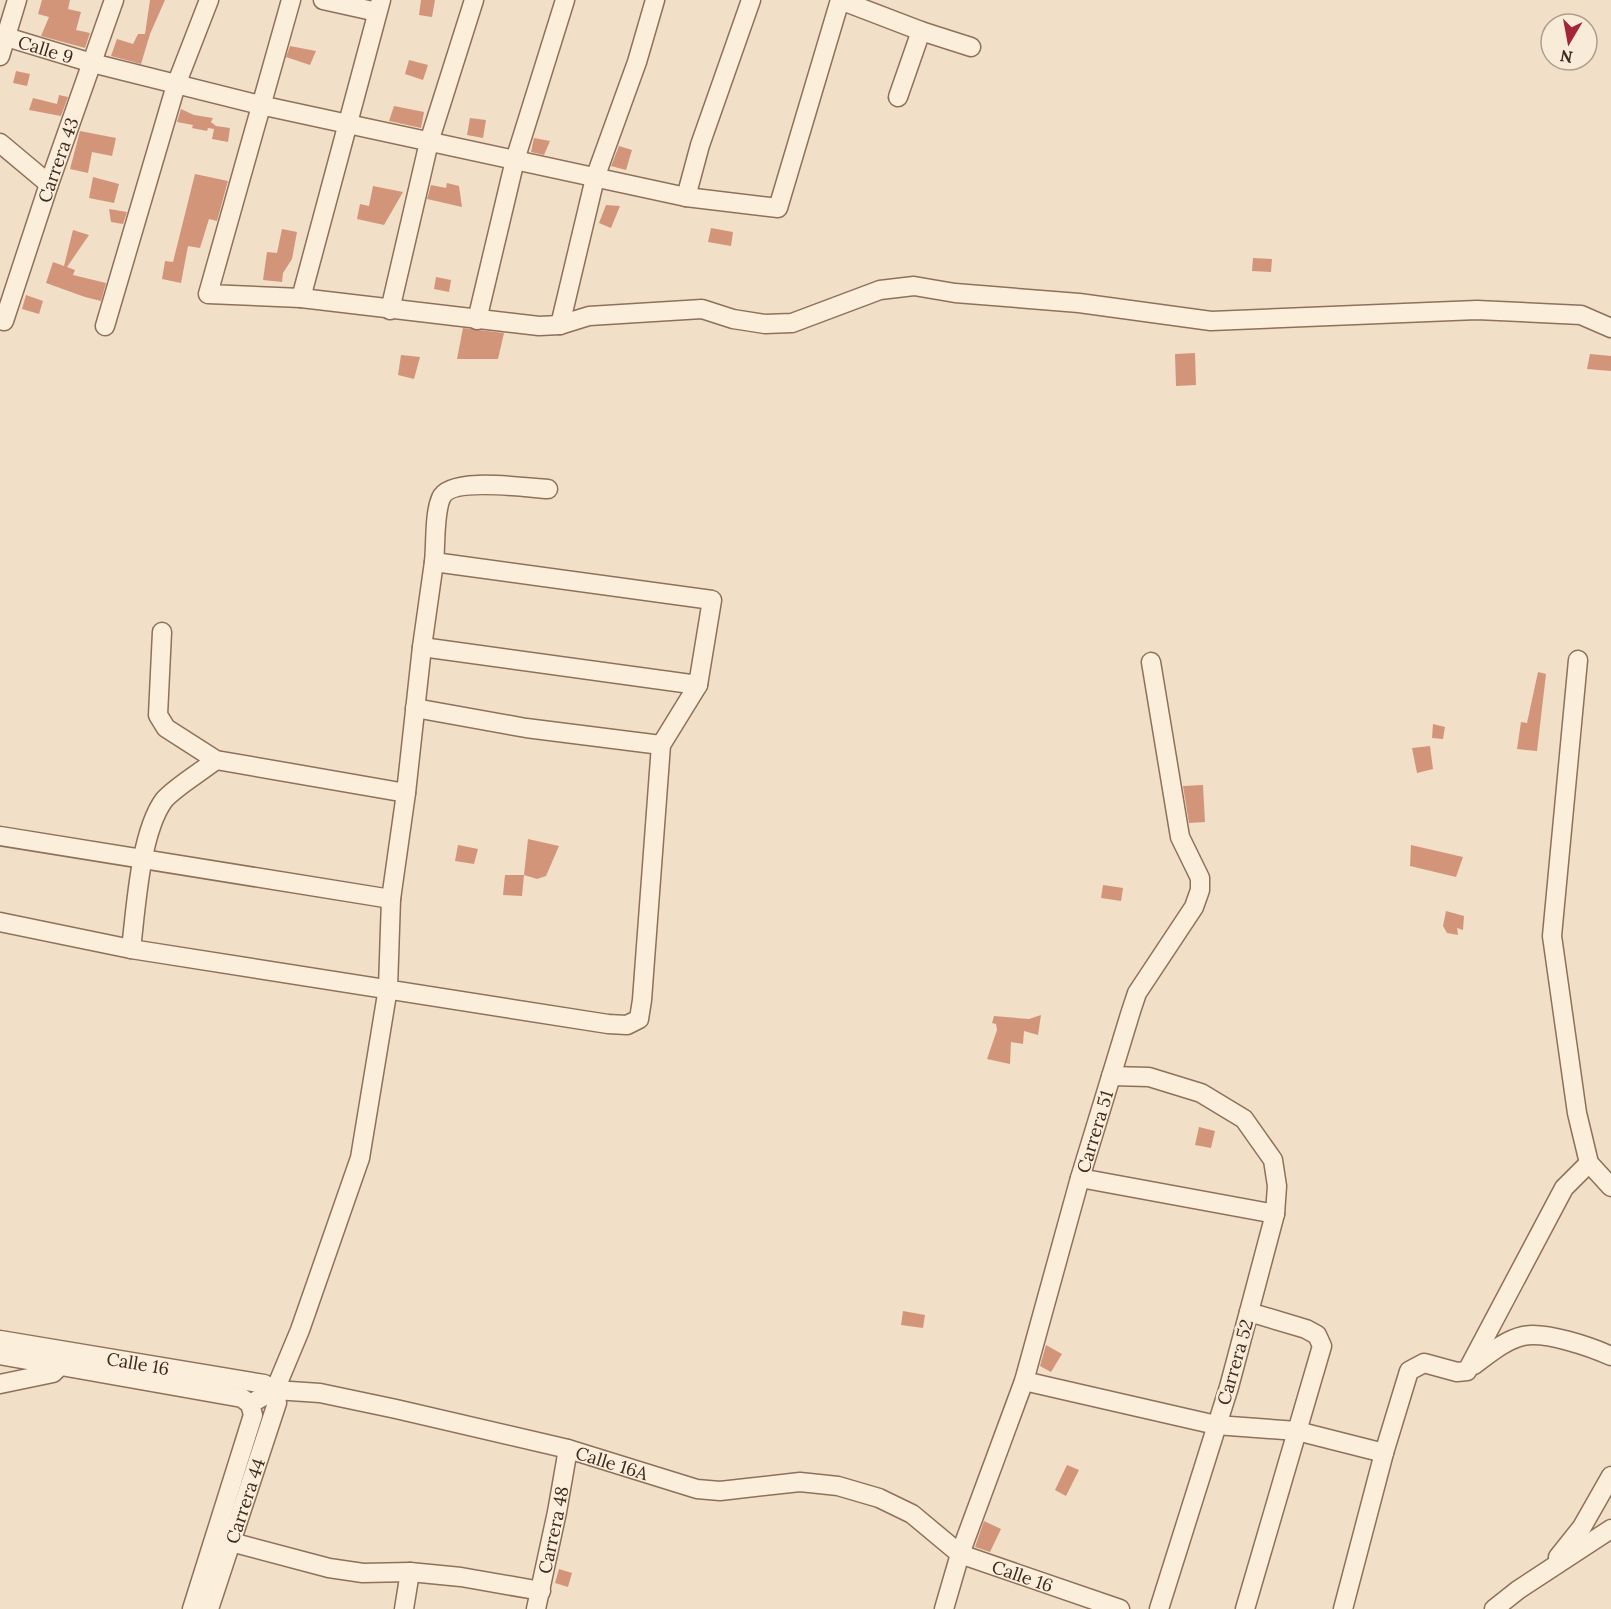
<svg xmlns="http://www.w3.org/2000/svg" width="1611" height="1609" font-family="Lora,serif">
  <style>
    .building { fill: #d2957a }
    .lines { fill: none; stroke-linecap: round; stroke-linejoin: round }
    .minor-casing { stroke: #8f705a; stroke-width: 21 }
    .minor { stroke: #fbeedb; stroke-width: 18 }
    .labels { text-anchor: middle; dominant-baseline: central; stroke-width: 5; stroke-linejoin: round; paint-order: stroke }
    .street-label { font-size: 18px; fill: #3e2a1f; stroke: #f8ebd7 }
  </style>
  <rect width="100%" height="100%" fill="#f1e0c7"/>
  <!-- building -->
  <path class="building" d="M42,0h28l-2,9 13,3 -5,18 14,3 -5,15 -44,-12 8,-19 -11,-3z
    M150,0h15l-15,34 -9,30 -30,-8 6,-17 16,5 5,-10h7z
    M421,0h14l-3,17 -13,-2z
    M290,46l26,5 -6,14 -24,-8z
    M409,60l19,5 -5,15 -18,-6z
    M16,71l14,3 -3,12 -14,-3z
    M59,95l9,2 -7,19 -32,-6 4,-12 24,6z
    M394,106l30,6 -3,16 -32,-7z
    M181,109l13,6 19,3 -2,4 5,4 14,2 -2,14 -16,-3 2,-10 -6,-1 -1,3 -15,-3 1,-3 -16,-3z
    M470,118l16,2 -3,18 -16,-3z
    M80,131l36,7 -4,18 -20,-4 -4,21 -18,-4z
    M534,138l16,3 -6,14 -13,-3z
    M619,146l13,4 -6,20 -15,-4z
    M195,174l33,7 -11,40 -8,-2 -9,29 -12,-2 -7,37 -19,-4 3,-18 8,1z
    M93,177l26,7 -5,19 -25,-5z
    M447,183l12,3 3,21 -35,-8 4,-14 15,3z
    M373,186l30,6 -19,33 -27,-6 3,-15 9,2z
    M606,205l14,1 -9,22 -12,-5z
    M109,209l18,3 -4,12 -12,-2z
    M711,228l22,4 -2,14 -23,-4z
    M282,229l15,3 -5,27 -9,14 -1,9 -19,-2 4,-28 10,1z
    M73,230l16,5 -22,32 8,3 -2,5 33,8 -5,18 -16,-4 -39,-14 7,-21 11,4z
    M1253,258l19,1 -1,13 -19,-1z
    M436,277l15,3 -2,12 -15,-3z
    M26,295l17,6 -4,13 -17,-5z
    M463,328l41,5 -6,26h-41z
    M1195,353l1,32 -20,1 -1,-32z
    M1590,354l21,2v15l-24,-2z
    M401,355l19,2 -6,22 -16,-4z
    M1538,672l8,2 -9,77 -20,-2 4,-27 6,1z
    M1433,724l12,3 -2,12 -11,-1z
    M1430,746l3,23 -16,4 -5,-25z
    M1203,785l2,37 -16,1 -6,-37z
    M528,839l31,7 -13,30 -9,3 -13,-4z
    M458,845l20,4 -4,15 -19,-3z
    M1411,845l52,12 -7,20 -46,-11z
    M505,875h19l-2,21 -19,-1z
    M1103,885l20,3 -2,13 -20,-3z
    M1446,911l18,5 -1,14 -6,-2 1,7 -11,-2 -4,-7z
    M1041,1015l-3,20 -14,-4 -1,13 -12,-2 -1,22 -23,-5 10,-29 -1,-6 -4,-1 2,-7 35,3z
    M1199,1127l16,4 -4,17 -16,-3z
    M903,1311l22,4 -2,13 -22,-3z
    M1046,1345l16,9 -11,18 -11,-6z
    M1067,1465l12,5 -13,26 -11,-6z
    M984,1521l17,8 -11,23 -15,-5z
    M559,1569l13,4 -4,14 -13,-4z"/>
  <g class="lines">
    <defs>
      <g id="minor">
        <path d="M291,0l-83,294 93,4 238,28 21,-1 29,-9 113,-7 31,10 32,5 27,-1 88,-33 34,-4 41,7 124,10 132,18 266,-11 104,5 30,13"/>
        <path d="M323,0l54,12"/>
        <path d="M840,0l81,31 50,16"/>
        <path id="s1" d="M0,35l92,28 168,42 426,92 92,11 62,-208"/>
        <path d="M0,56l17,-56"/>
        <path d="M898,97l23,-66"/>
        <path d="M0,143l49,41"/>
        <path d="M686,197l14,-52 51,-145"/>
        <path d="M301,298l80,-298"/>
        <path d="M390,310l39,-168 45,-142"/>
        <path id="s2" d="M0,320l4,1 45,-137 65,-184"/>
        <path d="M477,320l38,-160 50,-160"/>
        <path d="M560,325l35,-147 42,-116 18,-62"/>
        <path d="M105,326l71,-241 33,-85"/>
        <path d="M434,562c2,-18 0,-48 7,-64 9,-22 86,-10 107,-9"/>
        <path d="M162,632l-4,83 8,13 50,32 190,33"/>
        <path d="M422,647l276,38"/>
        <path d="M1578,660l-26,276 25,177 12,50 22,24"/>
        <path d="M415,708l111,20 135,17"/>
        <path d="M0,836l391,63"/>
        <path d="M0,922l131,27 477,75 19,1 12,-6 3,-19 19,-255 37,-60 14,-85 -278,-38 -12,85 -16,146 -15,106 -3,89 -28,170 -60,172 -25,60"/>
        <path d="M131,949c5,-41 9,-116 33,-149 10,-12 38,-29 52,-40"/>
        <path d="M1111,1076l38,1 52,16 43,26 29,41 4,26 -2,28 -46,173 -70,222"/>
        <path d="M1080,1178l195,36"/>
        <path id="s3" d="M0,1340l264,44 11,6"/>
        <path d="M0,1355l242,43 8,6"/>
        <path d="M1474,1365c15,-11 31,-25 49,-29 22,-5 68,11 88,20"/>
        <path d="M1024,1381l192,44 81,6 87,22"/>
        <path d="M0,1384l53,-11 8,-8"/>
        <path id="s4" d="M250,1404l25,-14 45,3 76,16 172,40 129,40 23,2 80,-9 38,4 41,12 33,16 48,40 160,55"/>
        <path d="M231,1542l98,26 34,5 47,-1 51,5 80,14"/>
        <path d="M1558,1557l24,-30 29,-51"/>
        <path d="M192,1609l61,-194 -3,-11"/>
        <path id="s5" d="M209,1609l68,-206 -2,-13"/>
        <path d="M404,1609l6,-37"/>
        <path id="s6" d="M536,1609l21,-97 11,-63"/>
        <path id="s7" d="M944,1609l16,-55 64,-173 56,-203 51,-167 6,-18 57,-86 6,-17v-12l-20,-41 -29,-175"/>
        <path d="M1245,1609l77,-263 -5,-11 -11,-6 -57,-17"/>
        <path d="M1343,1609l41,-156 25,-82 15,-8 33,9 10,-1 97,-183 25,-25"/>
        <path d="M1494,1609l24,-19 93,-61"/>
      </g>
    </defs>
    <!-- minor casing -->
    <use href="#minor" class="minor-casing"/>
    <!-- minor -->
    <use href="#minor" class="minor"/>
  </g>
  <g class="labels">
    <!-- street labels -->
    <g class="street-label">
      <text stroke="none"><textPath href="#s1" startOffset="48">Calle 9</textPath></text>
      <text stroke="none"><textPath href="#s2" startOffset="174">Carrera 43</textPath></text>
      <text stroke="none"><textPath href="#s7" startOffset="501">Carrera 51</textPath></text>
      <text transform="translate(1235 1362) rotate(-74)">Carrera 52</text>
      <text stroke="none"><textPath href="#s3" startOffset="140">Calle 16</textPath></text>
      <text stroke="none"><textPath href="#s4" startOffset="374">Calle 16A</textPath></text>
      <text stroke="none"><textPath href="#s5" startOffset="114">Carrera 44</textPath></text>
      <text stroke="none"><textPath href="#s6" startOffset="81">Carrera 48</textPath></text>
      <text stroke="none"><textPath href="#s4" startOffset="813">Calle 16</textPath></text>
    </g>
  </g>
  <!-- north arrow -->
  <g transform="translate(1569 42) rotate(190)"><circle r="28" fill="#f8ebd7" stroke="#ae9e8d" stroke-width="1.5"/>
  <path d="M0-4.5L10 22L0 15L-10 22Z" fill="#a22635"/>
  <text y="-9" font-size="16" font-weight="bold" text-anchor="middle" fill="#3e2a1f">N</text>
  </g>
</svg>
